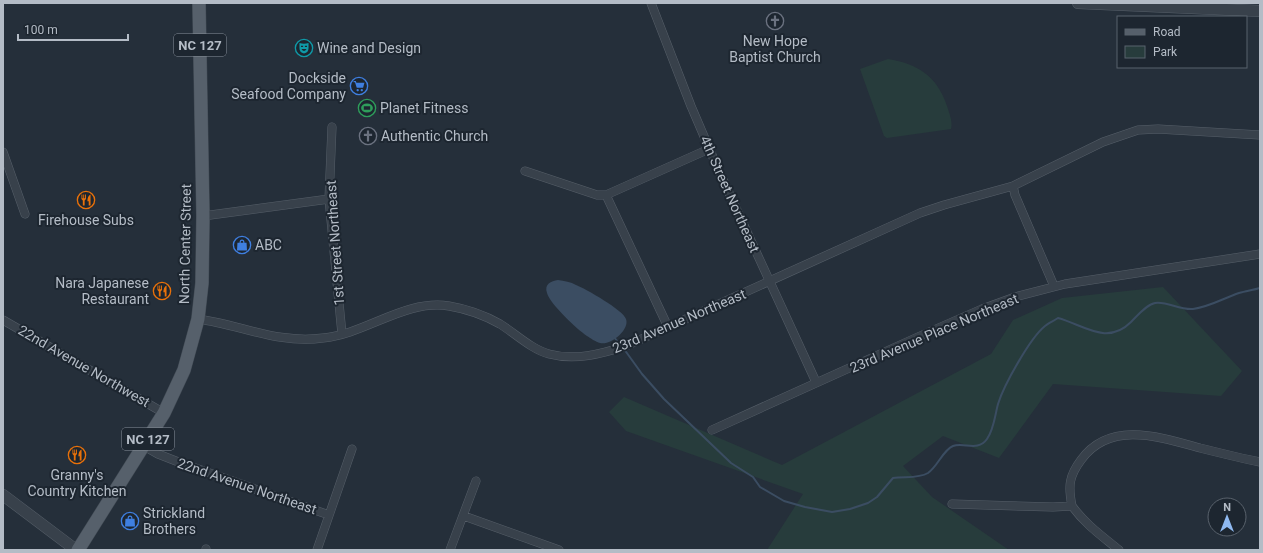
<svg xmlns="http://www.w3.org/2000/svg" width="1263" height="553" font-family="Roboto,sans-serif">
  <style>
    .green { fill: #273c3c }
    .water { fill: #3b4d62 }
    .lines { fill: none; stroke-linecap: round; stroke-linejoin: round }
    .stream { stroke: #3b4d62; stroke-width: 2 }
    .minor-casing { stroke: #565f69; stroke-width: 9 }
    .tertiary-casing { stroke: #565f69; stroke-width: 12 }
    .primary-casing { stroke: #414a54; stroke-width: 14 }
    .minor { stroke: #38414b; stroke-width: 8 }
    .tertiary { stroke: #38414b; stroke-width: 11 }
    .primary { stroke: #56606b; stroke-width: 13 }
    .labels { text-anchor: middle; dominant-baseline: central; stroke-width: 4; stroke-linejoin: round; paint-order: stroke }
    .shield { fill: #1d2630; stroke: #878f99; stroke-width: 1 }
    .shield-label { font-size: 13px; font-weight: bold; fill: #b4bcc6 }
    .poi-label { font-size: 14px; fill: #b4bcc6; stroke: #1d2630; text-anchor: start }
    .street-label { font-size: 14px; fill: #b4bcc6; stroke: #1d2630 }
  </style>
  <rect width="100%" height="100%" fill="#252f3a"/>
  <!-- green -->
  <path class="green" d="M888,59c30,5 49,17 59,47 2,7 6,15 4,23l-64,9 -3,-2 -24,-67z
    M1163,287l79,84 -21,25 -168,-12 -54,74 -56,-22 -40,30 29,31 77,53h-242l36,-56 -177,-63 -17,-19 15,-15 158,68 209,-111 22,-34 49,-22z"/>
  <!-- water -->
  <path class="water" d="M558,280c6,1 13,2 18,5 10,4 47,25 50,34 4,11 -16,27 -26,24 -4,-1 -10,-5 -13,-7 -10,-7 -37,-32 -40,-43 -3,-9 4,-12 11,-13z"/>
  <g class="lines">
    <!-- stream -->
    <path class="stream" d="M614,337l7,9
      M624,349l18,25 22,25 67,64 22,14 7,10 24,14 21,6 27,5 18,-3 18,-6 9,-6 16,-19c11,-2 25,1 35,-5 10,-7 15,-23 25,-27 11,-4 25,6 34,-7 7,-10 8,-24 11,-35 6,-19 32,-66 47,-78 3,-3 9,-5 13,-8 26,7 49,28 73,4 7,-7 15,-17 24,-19 12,-2 24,7 38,6 16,-2 31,-11 46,-16 7,-2 14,-3 21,-5"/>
    <defs>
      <path id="minor" d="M651,3l40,103 27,63 98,213
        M332,127l-3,72 13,135
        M3,152l22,62
        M525,171l72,24h9l103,-46
        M1013,186l2,9 39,91
        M606,195l62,132
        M203,216l126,-17
        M198,319c44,6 79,25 125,19 43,-4 82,-39 126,-32 18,3 35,9 51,18 16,10 31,25 49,30 26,7 52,0 77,-8l294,-133 24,-8 69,-19 90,-44 35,-12 20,-1 102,6
        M3,320l161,93
        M712,430l206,-93 64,-28 33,-12 50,-13 195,-30
        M144,446l14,8 23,9 148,52
        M952,504l101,3 19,-1c13,18 30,30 47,44
        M1072,506c-4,-20 -3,-30 9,-46 29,-40 79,-23 119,-12 20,5 40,10 60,14
        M464,516l95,34
        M206,550v-1
        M317,550l35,-101
        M450,550l26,-69"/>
      <path id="tertiary" d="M1078,3l182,8
        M3,495l73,55"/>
      <path id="primary" d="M78,550l86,-137 20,-43 14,-51 4,-36 1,-67 -4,-213"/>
    </defs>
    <!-- minor casing -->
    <use href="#minor" class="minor-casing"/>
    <!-- tertiary casing -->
    <use href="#tertiary" class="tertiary-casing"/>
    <!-- primary casing -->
    <use href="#primary" class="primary-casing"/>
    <!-- minor -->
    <use href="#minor" class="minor"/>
    <!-- tertiary -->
    <use href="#tertiary" class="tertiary"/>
    <!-- primary -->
    <use href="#primary" class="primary"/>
  </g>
  <!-- icons -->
  <defs>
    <symbol id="church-ring" viewBox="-11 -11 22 22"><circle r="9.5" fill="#1d2630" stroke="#6b7280" stroke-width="1.5"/><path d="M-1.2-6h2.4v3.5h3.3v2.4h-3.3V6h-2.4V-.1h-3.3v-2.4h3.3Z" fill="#6b7280"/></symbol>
    <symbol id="theatre-ring" viewBox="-11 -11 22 22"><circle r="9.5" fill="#1d2630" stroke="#0f9aa8" stroke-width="1.5"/><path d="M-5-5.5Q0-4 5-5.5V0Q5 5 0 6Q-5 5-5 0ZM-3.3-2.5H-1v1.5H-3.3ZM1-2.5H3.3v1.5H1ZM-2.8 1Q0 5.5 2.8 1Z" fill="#0f9aa8"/></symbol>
    <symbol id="supermarket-ring" viewBox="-11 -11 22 22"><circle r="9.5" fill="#1d2630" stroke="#3f7fe0" stroke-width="1.5"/><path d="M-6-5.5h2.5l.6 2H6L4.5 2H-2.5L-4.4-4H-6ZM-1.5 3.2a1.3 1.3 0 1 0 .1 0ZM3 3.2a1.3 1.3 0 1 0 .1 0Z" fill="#3f7fe0"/></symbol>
    <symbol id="stadium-ring" viewBox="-11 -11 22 22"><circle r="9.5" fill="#1d2630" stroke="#2e9e5b" stroke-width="1.5"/><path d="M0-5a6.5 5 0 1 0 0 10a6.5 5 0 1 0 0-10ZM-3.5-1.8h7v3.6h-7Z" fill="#2e9e5b"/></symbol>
    <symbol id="restaurant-ring" viewBox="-11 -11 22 22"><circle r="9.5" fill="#1d2630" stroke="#e8710a" stroke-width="1.5"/><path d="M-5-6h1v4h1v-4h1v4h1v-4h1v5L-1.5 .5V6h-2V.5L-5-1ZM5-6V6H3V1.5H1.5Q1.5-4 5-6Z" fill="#e8710a"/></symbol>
    <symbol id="shop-ring" viewBox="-11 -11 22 22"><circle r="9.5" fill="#1d2630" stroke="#3f7fe0" stroke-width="1.5"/><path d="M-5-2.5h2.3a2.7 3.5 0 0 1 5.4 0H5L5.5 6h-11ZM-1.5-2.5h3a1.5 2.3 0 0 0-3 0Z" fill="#3f7fe0"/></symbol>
  </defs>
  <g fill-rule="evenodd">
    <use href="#church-ring" x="765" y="11" width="20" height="20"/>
    <use href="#theatre-ring" x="294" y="38" width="20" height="20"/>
    <use href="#supermarket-ring" x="349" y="76" width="20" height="20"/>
    <use href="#stadium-ring" x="357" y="98" width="20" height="20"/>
    <use href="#church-ring" x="358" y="126" width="20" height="20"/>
    <use href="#restaurant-ring" x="76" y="190" width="20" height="20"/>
    <use href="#shop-ring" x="232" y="235" width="20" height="20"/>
    <use href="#restaurant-ring" x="152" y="281" width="20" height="20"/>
    <use href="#restaurant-ring" x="67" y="445" width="20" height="20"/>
    <use href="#shop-ring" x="120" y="511" width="20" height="20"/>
  </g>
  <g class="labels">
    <!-- shield labels -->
    <g class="shield">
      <rect x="174" y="34" width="52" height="22" rx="3"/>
      <rect x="122" y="428" width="52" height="22" rx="3"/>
    </g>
    <g class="shield-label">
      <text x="200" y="45">NC 127</text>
      <text x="148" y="439">NC 127</text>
    </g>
    <!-- poi labels -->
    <g class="poi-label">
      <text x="775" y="41" text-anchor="middle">New Hope<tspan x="775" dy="16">Baptist Church</tspan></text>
      <text x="317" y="48">Wine and Design</text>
      <text x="346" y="78" text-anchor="end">Dockside<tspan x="346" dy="16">Seafood Company</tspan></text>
      <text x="380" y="108">Planet Fitness</text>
      <text x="381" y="136">Authentic Church</text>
      <text x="86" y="220" text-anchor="middle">Firehouse Subs</text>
      <text x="255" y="245">ABC</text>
      <text x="149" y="283" text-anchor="end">Nara Japanese<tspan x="149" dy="16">Restaurant</tspan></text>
      <text x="77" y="475" text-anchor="middle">Granny's<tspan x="77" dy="16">Country Kitchen</tspan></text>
      <text x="143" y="513">Strickland<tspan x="143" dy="16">Brothers</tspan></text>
    </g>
    <!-- street labels -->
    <g class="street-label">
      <text transform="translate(730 194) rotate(66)">4th Street Northeast</text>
      <text transform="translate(335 243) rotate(-94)">1st Street Northeast</text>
      <text transform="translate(185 244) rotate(-89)">North Center Street</text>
      <text transform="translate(679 321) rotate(-23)">23rd Avenue Northeast</text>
      <text transform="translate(934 333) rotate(-23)">23rd Avenue Place Northeast</text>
      <text transform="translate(84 366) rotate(30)">22nd Avenue Northwest</text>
      <text transform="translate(247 486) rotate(19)">22nd Avenue Northeast</text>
    </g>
  </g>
  <!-- border -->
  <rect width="1263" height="553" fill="none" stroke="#b4bcc6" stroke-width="8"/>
  <!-- legend -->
  <rect x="1117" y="16" width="130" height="52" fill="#1d2630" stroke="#59626c"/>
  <rect x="1125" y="29" width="20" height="6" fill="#56606b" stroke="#59626c"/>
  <text x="1153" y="36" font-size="12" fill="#b4bcc6">Road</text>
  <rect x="1125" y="46" width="20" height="12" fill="#273c3c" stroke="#59626c"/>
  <text x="1153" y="56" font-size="12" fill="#b4bcc6">Park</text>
  <!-- north arrow -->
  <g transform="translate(1227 517)"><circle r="19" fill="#1d2630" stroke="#59626c"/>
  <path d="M0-3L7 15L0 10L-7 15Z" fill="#8fb9f0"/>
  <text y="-6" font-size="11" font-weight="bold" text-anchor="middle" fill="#b4bcc6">N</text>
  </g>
  <!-- scale -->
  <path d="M18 34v6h110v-6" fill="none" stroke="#b4bcc6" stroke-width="2"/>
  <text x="24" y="34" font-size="12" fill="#b4bcc6" stroke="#1d2630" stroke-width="3" paint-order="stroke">100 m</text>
</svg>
